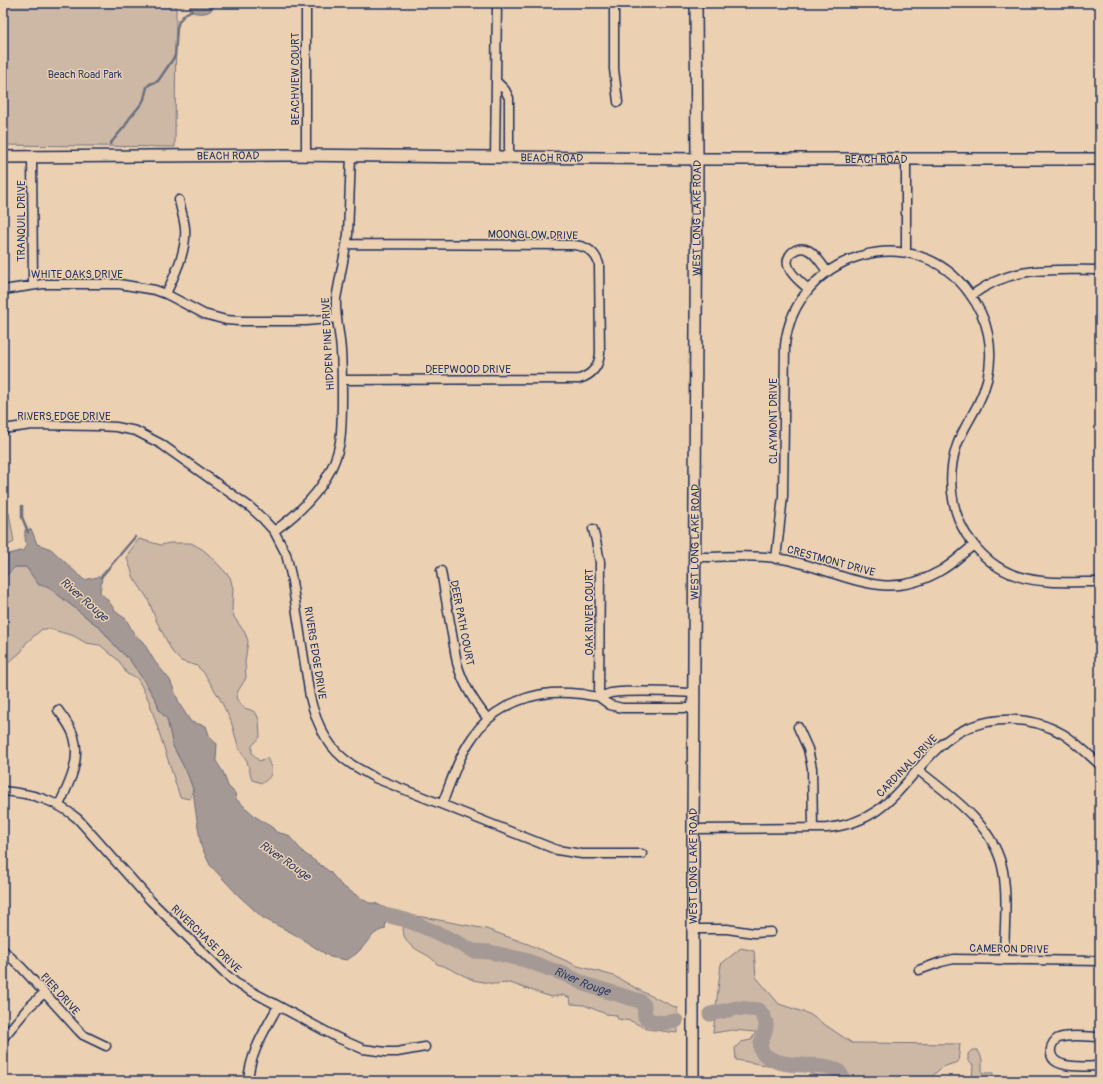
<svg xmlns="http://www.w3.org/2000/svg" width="1103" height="1084" font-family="Pangolin,sans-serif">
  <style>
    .green { fill: #cdb8a6; stroke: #747482 }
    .water { fill: #a49995; stroke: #6d6f7f }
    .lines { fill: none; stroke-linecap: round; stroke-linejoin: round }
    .stream { stroke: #6d6f7f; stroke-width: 2.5 }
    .river { stroke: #a49995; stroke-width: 15 }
    .street-casing { stroke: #1b2f5e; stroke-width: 11 }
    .secondary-casing { stroke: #1b2f5e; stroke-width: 14 }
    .street { stroke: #ebd0b2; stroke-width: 8 }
    .secondary { stroke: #ebd0b2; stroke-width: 11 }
    .labels { text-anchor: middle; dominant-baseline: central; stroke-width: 3; stroke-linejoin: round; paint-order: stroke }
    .park-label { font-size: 11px; fill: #2d3d65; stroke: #ebd0b2 }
    .street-label { font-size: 11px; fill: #1b2f5e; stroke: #ebd0b2 }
    .water-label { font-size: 12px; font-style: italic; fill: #303f66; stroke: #ebd0b2 }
  </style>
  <rect width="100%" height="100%" fill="#ebd0b2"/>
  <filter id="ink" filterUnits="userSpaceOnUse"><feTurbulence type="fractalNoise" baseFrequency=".025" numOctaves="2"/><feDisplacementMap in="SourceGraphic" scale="8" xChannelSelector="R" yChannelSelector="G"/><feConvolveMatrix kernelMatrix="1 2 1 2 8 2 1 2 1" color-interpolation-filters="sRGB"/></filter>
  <g filter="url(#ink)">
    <!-- green -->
    <path class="green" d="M3,3h173l-1,144 -172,-2z
      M9,513l5,29 -11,6v-33z
      M139,539l22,6 9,-2h21l11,6 6,5 22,23 3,12 -1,21 2,7 11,16 3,8 -3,21 1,16 -8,13 -2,7 8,10 7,2 5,3 3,7 1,17 -8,9v7l7,8 8,-3c6,12 7,18 -5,25l-10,-3 -5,-19 -8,-12 -8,-28 -12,-24 -15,-24 -7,-7 -16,-5 -8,-8 -17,-33 -8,-21 -14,-21 -7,-20 2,-6z
      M15,567h11l13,18 8,1 10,8 43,34 19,22 10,9 10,14 18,29 2,8 8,9 6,27 15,29 5,14 -3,10 -10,-2 -31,-96 -8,-16 -4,-7 -10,-4 -8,-13 -19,-16 -14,-2 -12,-7 -24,-7h-8l-16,14 -5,9 -18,15v-83l2,-7z
      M404,915l19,2 63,12 42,15 50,22 36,10 29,16 34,16v25l-30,-4 -16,-8 -13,-2 -2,-4 -10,-1 -22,-9 -13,-1 -1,-6 -7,-3 -12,2 -41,-14 -16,1 -21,-4 -29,-14 -7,-2c-5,-6 -8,-8 -14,-11 -21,-11 -21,-17 -19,-38z
      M741,948l13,3 2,26 23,27 30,10 43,29 108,1 -2,18 -16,5 -13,12v2h-109l-3,-5 -10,-4 -71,-12 -1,-12 6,-6 10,-2 5,-8 -24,-2 -19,3 8,-69z
      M972,1050h5l3,4 2,6v13h11v8h-21l1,-16 -5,-4v-7z"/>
    <!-- water -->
    <path class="water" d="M193,3h22c-2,12 -16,12 -25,8v-4z
      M30,529l2,2 5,13 14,5 33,31 18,-4 -2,17 7,6 10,14 9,6 8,15 9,8 12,20 15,18 10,25 11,17 15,4 4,12 7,6 -1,17 7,11 5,14 7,7 1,6 20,18 17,11 3,4 12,3 16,18 26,19 12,14 27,17h6l12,6 -2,20c-12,2 -17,13 -25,21 -3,4 -9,7 -13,10l-17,-3 -36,-23 -31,-16 -24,-22 -29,-31 -9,-19 -6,-39 -2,-18 -5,-14 -15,-29 -6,-27 -8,-9 -2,-8 -12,-20 -16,-23 -10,-9 -19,-22 -43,-34 -10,-8 -8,-1 -13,-18h-11l-10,10 -2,7v-25l6,-5 16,-4c2,-7 -1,-13 0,-20z"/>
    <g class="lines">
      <!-- stream -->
      <path class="stream" d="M110,144l15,-18 4,-7 13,-16 2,-4 3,-12 3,-3 8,-3 17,-25 2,-28 2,-7 6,-7 7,-4
        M22,506v11l6,15
        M101,577l34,-40"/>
      <!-- river -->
      <g class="river">
        <path id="s1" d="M368,911l38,9 13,5 34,15 20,11 17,1 35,8 41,15 21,10 53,16 4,4 1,12c9,7 20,6 31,4"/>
        <path d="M710,1014l27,-6 22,2c4,5 8,11 7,17 -2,13 -14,22 5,32 10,5 22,6 33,6 13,1 37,-2 39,16"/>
      </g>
      <defs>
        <path id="street" d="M614,3v66l4,33
          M497,82l8,8 4,8v60
          M306,155v-152
          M32,157l1,127
          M495,158l2,-155
          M906,253v-93
          M808,289c-6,-6 -16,-13 -19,-21 -6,-12 8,-24 19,-18 8,4 14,15 19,21
          M3,290l40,-6h76l36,6 11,4 38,20 22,6 13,1h67l31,-3
          M166,294c9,-20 21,-43 19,-66 -1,-9 -4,-18 -6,-28
          M971,296c40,-31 81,-26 129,-26
          M342,380l237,-1c13,-4 20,-12 21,-26l-1,-89c-4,-12 -12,-18 -25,-19l-227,-1
          M3,429l29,-4 66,1 18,1 20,4 25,13 89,63 13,12 11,12 12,23 5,21 19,122c6,26 18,52 41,67 8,5 16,9 24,14l182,72 25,4h60
          M593,529l3,12 4,21 -1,135
          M274,531c30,-21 59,-51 66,-89 2,-15 2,-30 2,-46 0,-15 0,-30 -1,-45 -1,-18 -6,-35 -5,-52l12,-64 3,-79
          M694,557c31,0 64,-3 94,3 55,12 96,44 152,11 13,-7 23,-18 34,-26
          M776,559l7,-63 2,-151c10,-91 129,-129 184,-52 9,12 16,26 19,41 5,24 1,48 -10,70 -7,14 -16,27 -21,41 -10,29 -7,63 9,89 35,54 78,48 134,48
          M441,571l16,92c6,22 17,39 31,56
          M599,697l11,8 12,3h71
          M58,710c6,8 13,17 16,27 7,24 -5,47 -15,68
          M798,727l10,22 4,19 1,60
          M918,770c34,27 77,56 85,101 5,29 1,60 1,89
          M3,791c30,3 51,8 75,28l73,82 72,71 13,11 102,55 25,11 23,3h11l28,-5
          M442,804c9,-22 16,-46 30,-66 17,-27 48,-42 79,-45 10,-1 21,0 31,1 5,1 12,3 18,2 4,0 7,-2 11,-3 25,-3 58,-1 82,0
          M693,829l134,-1c60,-6 73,-44 112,-81 33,-31 84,-36 124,-13 13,8 25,20 37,31
          M693,929h34l27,4 17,-1
          M3,950l19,18 57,63 4,4 23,11
          M919,970l22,-8 13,-3 146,2
          M1100,1037c-11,0 -30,-3 -41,1 -4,1 -8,7 -8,11 -3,22 35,17 49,17
          M3,1038l25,-30 16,-15
          M248,1081c2,-28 17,-51 30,-75"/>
        <g id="secondary">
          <path id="s2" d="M3,157l283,-2 411,4h403"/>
          <path id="s3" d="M693,1081v-252l4,-670 -1,-156"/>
        </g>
      </defs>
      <!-- street casing -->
      <use href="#street" class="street-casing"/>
      <!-- secondary casing -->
      <use href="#secondary" class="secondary-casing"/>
      <!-- street -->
      <use href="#street" class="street"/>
      <!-- secondary -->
      <use href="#secondary" class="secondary"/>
    </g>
  </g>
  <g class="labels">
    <!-- park labels -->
    <g class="park-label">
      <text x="85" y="74">Beach Road Park</text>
    </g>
    <!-- street labels -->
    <g class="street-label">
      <text transform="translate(295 79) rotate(-90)">BEACHVIEW COURT</text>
      <text stroke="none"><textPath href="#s2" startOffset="225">BEACH ROAD</textPath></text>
      <text stroke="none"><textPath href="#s2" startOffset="549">BEACH ROAD</textPath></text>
      <text stroke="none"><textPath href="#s2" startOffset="873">BEACH ROAD</textPath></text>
      <text stroke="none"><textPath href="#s3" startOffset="863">WEST LONG LAKE ROAD</textPath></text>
      <text transform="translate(21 221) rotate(-90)">TRANQUIL DRIVE</text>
      <text transform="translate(533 235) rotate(1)">MOONGLOW DRIVE</text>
      <text x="77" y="274">WHITE OAKS DRIVE</text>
      <text transform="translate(328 344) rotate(-93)">HIDDEN PINE DRIVE</text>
      <text x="468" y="369">DEEPWOOD DRIVE</text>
      <text x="64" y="416">RIVERS EDGE DRIVE</text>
      <text transform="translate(773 421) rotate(-90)">CLAYMONT DRIVE</text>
      <text stroke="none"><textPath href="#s3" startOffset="539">WEST LONG LAKE ROAD</textPath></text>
      <text transform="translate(831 561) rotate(15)">CRESTMONT DRIVE</text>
      <text transform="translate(589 612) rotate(-90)">OAK RIVER COURT</text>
      <text transform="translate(462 623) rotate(79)">DEER PATH COURT</text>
      <text transform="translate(315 653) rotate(81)">RIVERS EDGE DRIVE</text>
      <text transform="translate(907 766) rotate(-46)">CARDINAL DRIVE</text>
      <text stroke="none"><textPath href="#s3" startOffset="215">WEST LONG LAKE ROAD</textPath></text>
      <text transform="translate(206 939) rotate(44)">RIVERCHASE DRIVE</text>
      <text transform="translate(1009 949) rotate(1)">CAMERON DRIVE</text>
      <text transform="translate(60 994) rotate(48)">PIER DRIVE</text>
    </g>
    <!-- water labels -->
    <g class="water-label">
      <text transform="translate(84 600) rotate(41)">River Rouge</text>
      <text transform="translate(285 861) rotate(35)">River Rouge</text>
      <text stroke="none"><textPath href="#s1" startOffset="227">River Rouge</textPath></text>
    </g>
  </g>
  <!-- margin -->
  <rect width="1103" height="1084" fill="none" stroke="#ebd0b2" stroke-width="16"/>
  <rect x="8" y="8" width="1087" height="1068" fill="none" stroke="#1b2f5e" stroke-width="1.5" filter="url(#ink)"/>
</svg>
